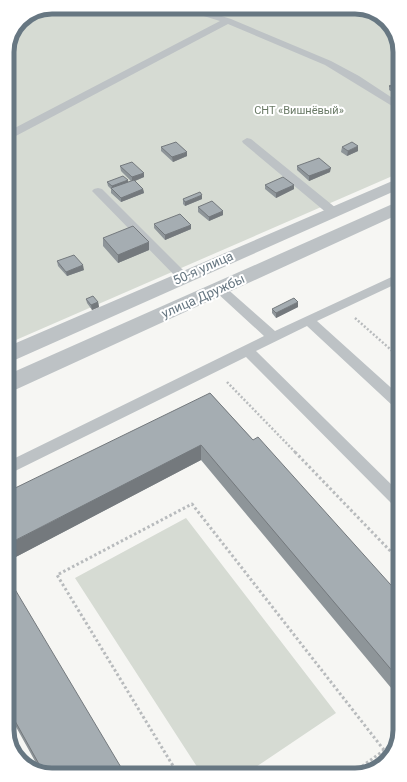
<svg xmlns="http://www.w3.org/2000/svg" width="407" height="782" font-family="Roboto,sans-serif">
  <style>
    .green { fill: #d6dbd3 }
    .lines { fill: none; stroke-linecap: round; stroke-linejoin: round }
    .path-far1 { stroke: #b8bbbd; stroke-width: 2.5; stroke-dasharray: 2 2; stroke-linecap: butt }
    .path { stroke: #b8bbbd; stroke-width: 3; stroke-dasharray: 2.5 2.5; stroke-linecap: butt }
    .service { fill: #bdc2c5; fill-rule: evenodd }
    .minor { fill: #bdc2c5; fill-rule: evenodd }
    .wall { fill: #8e9599 }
    .shaded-wall { fill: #74797d }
    .building { fill: #a5adb2; stroke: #74797d }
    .labels { text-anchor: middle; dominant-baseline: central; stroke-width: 4; stroke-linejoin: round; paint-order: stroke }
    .far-park-label { font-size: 11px; fill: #6a7a66; stroke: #fff }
    .street-label { font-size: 13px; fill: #677782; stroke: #fff }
    .rim { fill: none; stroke: #677782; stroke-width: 5 }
  </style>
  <rect width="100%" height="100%" fill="#f6f6f3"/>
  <!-- green -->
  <path class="green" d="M52,7h306l24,9 14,19 1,139 -388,169 -2,-294 13,-29z
    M186,518l150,195 -89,60h-46l-126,-195z"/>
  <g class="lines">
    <!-- path-far1 -->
    <path class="path-far1" d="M355,318l43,38
      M227,382l69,71"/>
    <!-- path -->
    <path class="path" d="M295,452l104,108
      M354,772l43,-31
      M178,774l-121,-199 135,-71 192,246"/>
    <!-- service -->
    <path class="service" d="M180,7h13l38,12 100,42 28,15 38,25v8l-72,-44 -97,-41 -216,114 -4,1 -1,-7 213,-111 -39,-12z
      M46,10l-1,3 -27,21h-4c7,-15 17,-18 32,-24z
      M247,138l4,1 85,69 2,3 -2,3h-8l-85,-71 -1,-2z
      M98,188l4,1 85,85 2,3 -2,3 -4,1 -4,-1 -85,-87 -2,-2 2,-2z
      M398,274v9l-81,38 81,73v13l-5,-1 -86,-80 -51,25 143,141v16l-5,-2 -148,-149 -237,117v-13l255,-125 -48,-44 -2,-3 2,-3 4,-1 4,1 51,45z"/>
    <!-- minor -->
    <path class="minor" d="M397,179v11l-380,169 -8,3v-16z
      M397,202v13l-380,174 -8,2v-17z"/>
  </g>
  <!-- wall -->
  <path class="wall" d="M397,83v12l-8,-5v-4z
    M161,147l26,9 -14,6 -12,-11z
    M342,147l16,4 -11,5 -6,-4z
    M120,166l24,11 -9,4 8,8 1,4 -23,9 -10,-9v-4l-3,-3 -1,-4h21l3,-1 -10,-10z
    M297,166l33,6 -21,9 -12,-11z
    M265,185l29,4 -18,9 -11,-9z
    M183,199h19l-17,7 -2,-2z
    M198,207l25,8 -14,6 -11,-9z
    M154,224l37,1v4l-26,11 -11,-12z
    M103,238l46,12 -31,13 -15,-17z
    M57,261l27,9 -17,6 -9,-10z
    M86,299l12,3 1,5 -7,3 -5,-7z
    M298,307l-22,11 -4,-5v-4z
    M210,393l43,47 146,154 1,100 -3,1 -196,-235 -191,100z
    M10,581l39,194 -8,-3 -31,-56z"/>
  <!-- shaded-wall -->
  <path class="shaded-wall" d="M358,146v5l-11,5 1,-5z
    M187,152v4l-14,6 -1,-5z
    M331,168l-1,4 -21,9v-5z
    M144,173v4l-12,5v-5z
    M128,180v5l-16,5v-4z
    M294,185v4l-18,9v-5z
    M143,189l1,4 -23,9v-4z
    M202,195v4l-17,7v-4z
    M223,211v4l-14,6v-4z
    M191,225v4l-26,11v-5z
    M149,242v8l-31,13v-8z
    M83,265l1,5 -17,6 -1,-4z
    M98,302l1,5 -7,3 -1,-5z
    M298,302v5l-22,11v-5z
    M201,445v15l-191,100v-17z
    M400,688v6l-3,1z"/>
  <!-- building -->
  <path class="building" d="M397,83v7l-8,-4z
    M176,142l11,10 -15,5 -11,-10z
    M352,142l6,4 -10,5 -6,-4z
    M319,158l12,10 -22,8 -12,-10z
    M132,162l12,11 -12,4 -12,-11z
    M123,176l5,4 -16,6 -5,-4z
    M283,177l11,8 -18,8 -11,-8z
    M134,180l9,9 -22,9 -10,-10z
    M200,192l2,3 -17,7 -2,-3z
    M212,201l11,10 -14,6 -11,-10z
    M180,214l11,11 -26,10 -11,-11z
    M133,226l16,16 -31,13 -15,-17z
    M74,255l9,10 -17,7 -9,-11z
    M93,296l5,6 -7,3 -5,-6z
    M294,298l4,4 -22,11 -4,-4z
    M210,393l43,47 5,-3 141,157 1,86 -199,-235 -191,98 -1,-52z
    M10,581l115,193 -76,1 -5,-2 -34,-61z"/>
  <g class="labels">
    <!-- far-park labels -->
    <g class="far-park-label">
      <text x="299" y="110">СНТ «Вишнёвый»</text>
    </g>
    <!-- street labels -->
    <g class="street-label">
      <text transform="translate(203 268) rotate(-24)">50-я улица</text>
      <text transform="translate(203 296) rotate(-24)">улица Дружбы</text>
    </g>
  </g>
  <!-- crop -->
  <path d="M0 0H407V782H0ZM52 14H355A38 38 0 0 1 393 52V730A38 38 0 0 1 355 768H52A38 38 0 0 1 14 730V52A38 38 0 0 1 52 14Z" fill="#fff" fill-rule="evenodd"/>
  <path class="rim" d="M52 14H355A38 38 0 0 1 393 52V730A38 38 0 0 1 355 768H52A38 38 0 0 1 14 730V52A38 38 0 0 1 52 14Z"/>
</svg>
